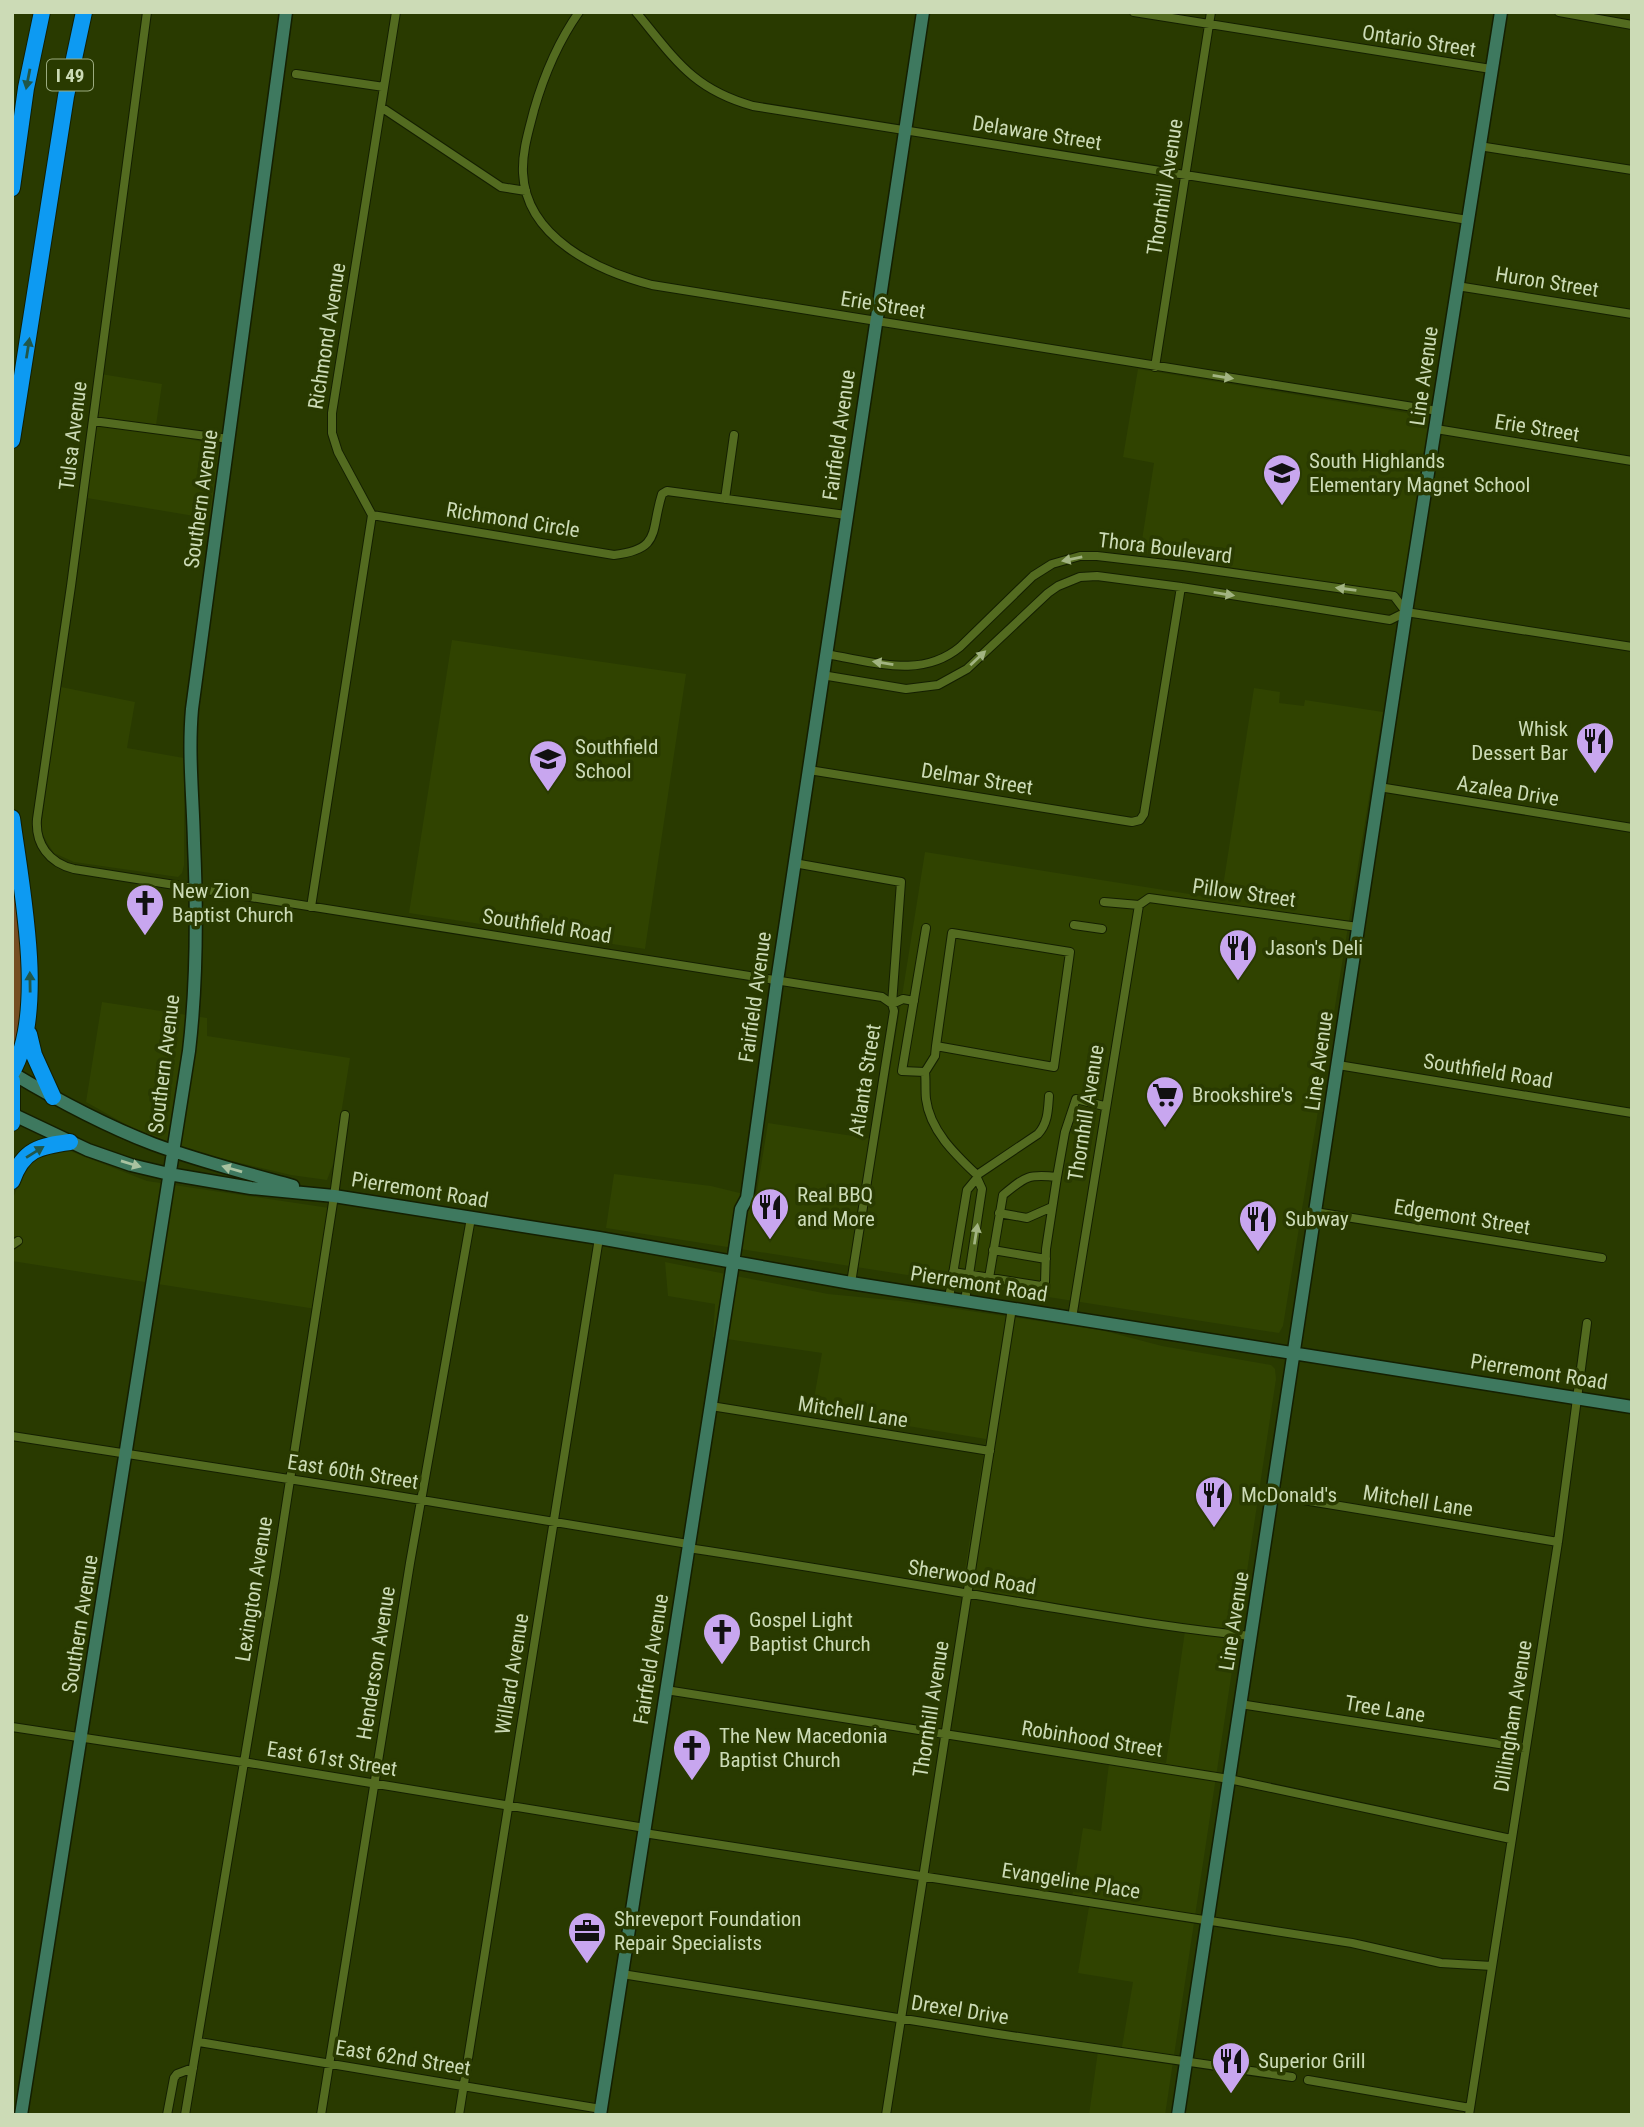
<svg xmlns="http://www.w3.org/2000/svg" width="1644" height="2127" font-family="'Roboto Condensed',sans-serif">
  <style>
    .built { fill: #304300 }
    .green { fill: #754d22 }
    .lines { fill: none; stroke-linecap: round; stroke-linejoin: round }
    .street-casing { stroke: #141f00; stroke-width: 10 }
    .secondary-casing { stroke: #141f00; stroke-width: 15 }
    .highway-casing { stroke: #141f00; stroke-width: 18 }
    .street { stroke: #536b20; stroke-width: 8 }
    .secondary { stroke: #3e795f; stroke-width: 12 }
    .highway { stroke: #0d9af2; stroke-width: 16 }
    .oneway { fill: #215749 }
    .oneway2 { fill: #a2b482 }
    .oneway3 { fill: #a8c2a0 }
    .labels { text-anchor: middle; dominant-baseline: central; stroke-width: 7; stroke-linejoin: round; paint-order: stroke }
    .shield { fill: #293a00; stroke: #9bab7f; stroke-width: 2 }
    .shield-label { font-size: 19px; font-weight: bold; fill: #ccdbb6 }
    .street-label { font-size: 21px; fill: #ccdbb6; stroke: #293a00 }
    .poi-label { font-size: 21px; fill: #ccdbb6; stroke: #293a00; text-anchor: start }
  </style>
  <rect width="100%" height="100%" fill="#293a00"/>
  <!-- built -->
  <path class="built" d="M1138,369l288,47 4,6 -28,172 -262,-41 14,-90 -31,-6z
    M101,374l61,10 -7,48 63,13 3,3 -9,71 -125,-21z
    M452,640l234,34 -41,275 -236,-36z
    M61,687l74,15 -8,46 57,10v107l-2,8 -4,4 -104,-15 -20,-9 -6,-9 -6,-11v-13z
    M1254,688l26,4 -1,11 25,3 1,-6 78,12 -100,614 -4,7 -673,-105 8,-54 97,12 45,11 12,-74 111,17 46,-288 296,47z
    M102,1002l105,16v18l143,22 -17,106 -6,16 -36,-5 -93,-22 -64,-24 -48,-27z
    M58,1149l12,2 77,30 189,28 -14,101 -310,-49v-60l7,-18 15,-25z
    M665,1262l163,32 73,7 200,29 61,16 109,19 4,4 1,10 -111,736h-76l10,-71 23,3 11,-65 -55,-9 11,-66 -18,-3 12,-76 18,3 9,-76 56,8 20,-139 -224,-36 24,-149 -174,-29 10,-57 -109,-16 2,-33 -47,-8z"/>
  <!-- green -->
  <path class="green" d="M12,862l13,127 -2,34 -11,33z"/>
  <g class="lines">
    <defs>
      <path id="street" d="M147,12l-76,574 -34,233c-2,25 12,44 37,50l808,128 10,7 11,-5 11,2
        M579,12c-21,30 -35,63 -45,98 -5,20 -12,41 -11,63 3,65 75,98 129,112l786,126
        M636,12c39,47 56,77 117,94l715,114
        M1134,12l357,57
        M1559,12l73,13
        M296,74l88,13
        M381,107l120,80 25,4
        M1479,146l153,24
        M1457,286l175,28
        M1155,367l56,-355
        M93,421l136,18
        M1436,429l196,32
        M725,499l9,-64
        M372,515l242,40c48,-6 36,-23 48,-61l5,-3 179,24
        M825,654c47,7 95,26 135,-7l73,-71 19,-12 28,-8h17l86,10 211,30 12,16
        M822,675l84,14 32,-4 29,-16 81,-76 10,-7 22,-9 17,-1 84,11 209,33 16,-8 226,35
        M809,770l323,52 8,-2 4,-6 37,-227
        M1379,787l253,41
        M794,863l107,19 -9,122 2,7 -43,272
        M1104,902l35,3
        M311,907l61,-392 -34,-63 -6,-19v-20l64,-401
        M1074,925l28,4
        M926,928l-24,143 23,1 10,-16 1,-10 16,-113 118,19 -16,115 -118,-21
        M1338,1065l294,48
        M925,1072c1,9 0,18 1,27 4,32 30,56 51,76
        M977,1178v-3l61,-41c10,-11 10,-24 11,-38
        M1315,1212l287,46
        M999,1213l28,5 25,-11
        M12,1245l6,-4
        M993,1250l53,9
        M953,1272l88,14 4,-3 1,-34 11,-72 8,-45 11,-33 28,7
        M989,1278l14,-83c23,-19 25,-21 54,-18
        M949,1298l18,-108 10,-12 5,11 -17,112
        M1072,1318l67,-413 10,-7 209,29
        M711,1406l279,45
        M12,1436l367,57 309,51
        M1273,1495l285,47
        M688,1548c114,17 228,37 342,56 73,12 147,25 221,32
        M666,1690l563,89 282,60
        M1240,1704l285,44
        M12,1727l231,35 402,66
        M644,1833l708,110 89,20 51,3
        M622,1974l376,60 294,43
        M199,2042l402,67
        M1308,2080l162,28
        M167,2115l7,-37 3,-4 16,-6
        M185,2115l90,-538 59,-381 11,-81
        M321,2115l89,-552 61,-345
        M459,2115l140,-877
        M886,2115l126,-807
        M1469,2115l89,-573 29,-219"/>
      <path id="secondary" d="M12,1073c45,27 92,52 141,71 46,17 93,29 140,42
        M12,1114l76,36 43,15 38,9 82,14 83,8 265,42 252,45 781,124
        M21,2115l168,-1064c8,-68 8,-140 5,-208 -1,-45 -6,-89 -2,-134l94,-697
        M600,2115l133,-852 8,-54 6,-11 30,-217 146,-969
        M1178,2115l228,-1503 95,-600"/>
      <path id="highway" d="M12,188l14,-100 16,-76
        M12,440l54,-344 18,-84
        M12,818c9,68 35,194 0,254
        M29,1034l5,21 19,42
        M12,1081v42
        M12,1181c11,-32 28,-35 58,-39"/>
    </defs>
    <!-- street casing -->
    <use href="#street" class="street-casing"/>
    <!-- secondary casing -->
    <use href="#secondary" class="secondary-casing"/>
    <!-- highway casing -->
    <use href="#highway" class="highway-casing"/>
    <!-- street -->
    <use href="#street" class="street"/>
    <!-- secondary -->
    <use href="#secondary" class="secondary"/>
    <!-- highway -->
    <use href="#highway" class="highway"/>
  </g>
  <!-- one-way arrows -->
  <defs><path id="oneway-solid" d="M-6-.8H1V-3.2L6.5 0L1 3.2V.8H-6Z" transform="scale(1.75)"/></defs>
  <g class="oneway">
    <use href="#oneway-solid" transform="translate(28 79) rotate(101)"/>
    <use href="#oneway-solid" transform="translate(28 348) rotate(-81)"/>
    <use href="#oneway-solid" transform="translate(30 982) rotate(-91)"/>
    <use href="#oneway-solid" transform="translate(35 1152) rotate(-32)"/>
  </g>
  <g class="oneway2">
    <use href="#oneway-solid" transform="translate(1223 377) rotate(9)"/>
    <use href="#oneway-solid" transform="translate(1072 559) rotate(168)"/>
    <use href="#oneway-solid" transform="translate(1346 589) rotate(-172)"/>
    <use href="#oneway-solid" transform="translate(1224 594) rotate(9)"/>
    <use href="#oneway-solid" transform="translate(978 658) rotate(-43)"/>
    <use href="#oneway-solid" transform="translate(883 663) rotate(-171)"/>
    <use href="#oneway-solid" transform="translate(976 1234) rotate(-81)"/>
  </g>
  <g class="oneway3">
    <use href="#oneway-solid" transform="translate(131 1164) rotate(17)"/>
    <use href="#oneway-solid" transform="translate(232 1169) rotate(-164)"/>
  </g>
  <!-- icons -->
  <defs>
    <symbol id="school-pin" viewBox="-11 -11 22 30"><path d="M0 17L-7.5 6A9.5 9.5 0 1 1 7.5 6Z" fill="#c8a6ef" stroke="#293a00"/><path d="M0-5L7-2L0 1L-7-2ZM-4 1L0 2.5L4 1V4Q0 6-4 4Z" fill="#111"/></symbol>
    <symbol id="restaurant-pin" viewBox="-11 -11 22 30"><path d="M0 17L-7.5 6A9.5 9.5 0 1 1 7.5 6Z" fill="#c8a6ef" stroke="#293a00"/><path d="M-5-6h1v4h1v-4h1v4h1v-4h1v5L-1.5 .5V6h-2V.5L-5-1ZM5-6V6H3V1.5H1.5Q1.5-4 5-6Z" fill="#111"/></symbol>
    <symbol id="church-pin" viewBox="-11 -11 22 30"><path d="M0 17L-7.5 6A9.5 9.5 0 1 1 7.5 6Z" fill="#c8a6ef" stroke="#293a00"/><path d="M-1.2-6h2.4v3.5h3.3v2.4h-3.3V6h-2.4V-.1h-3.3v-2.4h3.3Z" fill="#111"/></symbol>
    <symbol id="supermarket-pin" viewBox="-11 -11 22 30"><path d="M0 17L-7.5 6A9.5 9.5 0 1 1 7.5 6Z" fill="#c8a6ef" stroke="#293a00"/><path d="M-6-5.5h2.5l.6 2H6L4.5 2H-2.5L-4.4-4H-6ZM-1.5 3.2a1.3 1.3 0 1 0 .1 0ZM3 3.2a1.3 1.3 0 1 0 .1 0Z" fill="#111"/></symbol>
    <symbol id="office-pin" viewBox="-11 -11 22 30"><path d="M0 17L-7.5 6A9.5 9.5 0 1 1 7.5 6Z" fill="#c8a6ef" stroke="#293a00"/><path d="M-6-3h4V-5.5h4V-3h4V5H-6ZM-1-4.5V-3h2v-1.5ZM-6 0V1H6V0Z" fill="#111"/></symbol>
  </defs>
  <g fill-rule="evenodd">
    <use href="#school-pin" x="1260" y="451" width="44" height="60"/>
    <use href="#restaurant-pin" x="1573" y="719" width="44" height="60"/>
    <use href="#school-pin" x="526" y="737" width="44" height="60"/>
    <use href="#church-pin" x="123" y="881" width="44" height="60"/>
    <use href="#restaurant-pin" x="1216" y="926" width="44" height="60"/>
    <use href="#supermarket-pin" x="1143" y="1073" width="44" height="60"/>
    <use href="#restaurant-pin" x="748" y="1185" width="44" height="60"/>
    <use href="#restaurant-pin" x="1236" y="1197" width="44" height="60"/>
    <use href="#restaurant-pin" x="1192" y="1473" width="44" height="60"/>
    <use href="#church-pin" x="700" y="1610" width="44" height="60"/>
    <use href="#church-pin" x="670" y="1726" width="44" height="60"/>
    <use href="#office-pin" x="565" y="1909" width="44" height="60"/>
    <use href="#restaurant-pin" x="1209" y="2039" width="44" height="60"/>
  </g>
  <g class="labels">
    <!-- shield labels -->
    <rect class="shield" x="47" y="59.5" width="46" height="31" rx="5"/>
    <g class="shield-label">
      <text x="70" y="75">I 49</text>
    </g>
    <!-- street labels -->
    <g class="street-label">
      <text transform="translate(1419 41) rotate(9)">Ontario Street</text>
      <text transform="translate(1037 133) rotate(9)">Delaware Street</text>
      <text transform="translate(1165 187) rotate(-81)">Thornhill Avenue</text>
      <text transform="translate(1547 282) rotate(9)">Huron Street</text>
      <text transform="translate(883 305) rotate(9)">Erie Street</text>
      <text transform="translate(327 336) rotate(-81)">Richmond Avenue</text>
      <text transform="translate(1424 376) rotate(-82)">Line Avenue</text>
      <text transform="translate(1537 428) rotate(9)">Erie Street</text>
      <text transform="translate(839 435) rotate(-82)">Fairfield Avenue</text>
      <text transform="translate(73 436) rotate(-83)">Tulsa Avenue</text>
      <text transform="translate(201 499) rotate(-82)">Southern Avenue</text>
      <text transform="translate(513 520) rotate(9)">Richmond Circle</text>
      <text transform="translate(1165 548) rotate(7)">Thora Boulevard</text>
      <text transform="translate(977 779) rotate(9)">Delmar Street</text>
      <text transform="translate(1508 791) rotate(9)">Azalea Drive</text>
      <text transform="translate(1244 893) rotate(8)">Pillow Street</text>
      <text transform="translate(547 926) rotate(9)">Southfield Road</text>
      <text transform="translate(755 997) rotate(-82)">Fairfield Avenue</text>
      <text transform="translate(1319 1061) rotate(-82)">Line Avenue</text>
      <text transform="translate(164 1064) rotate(-83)">Southern Avenue</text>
      <text transform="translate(1488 1071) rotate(9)">Southfield Road</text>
      <text transform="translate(865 1080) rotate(-81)">Atlanta Street</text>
      <text transform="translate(1086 1113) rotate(-81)">Thornhill Avenue</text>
      <text transform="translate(420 1190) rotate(9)">Pierremont Road</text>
      <text transform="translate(1462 1217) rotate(9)">Edgemont Street</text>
      <text transform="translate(979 1284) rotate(9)">Pierremont Road</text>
      <text transform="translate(1539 1372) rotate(9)">Pierremont Road</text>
      <text transform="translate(853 1412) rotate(9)">Mitchell Lane</text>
      <text transform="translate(353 1472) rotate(9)">East 60th Street</text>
      <text transform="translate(1418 1501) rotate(9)">Mitchell Lane</text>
      <text transform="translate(972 1577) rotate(9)">Sherwood Road</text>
      <text transform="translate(254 1589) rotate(-81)">Lexington Avenue</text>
      <text transform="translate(1234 1621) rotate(-81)">Line Avenue</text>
      <text transform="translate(80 1624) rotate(-81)">Southern Avenue</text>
      <text transform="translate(651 1659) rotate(-81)">Fairfield Avenue</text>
      <text transform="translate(376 1663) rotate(-81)">Henderson Avenue</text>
      <text transform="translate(512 1674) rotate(-81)">Willard Avenue</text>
      <text transform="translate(931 1709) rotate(-81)">Thornhill Avenue</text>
      <text transform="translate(1385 1709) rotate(9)">Tree Lane</text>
      <text transform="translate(1513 1716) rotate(-81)">Dillingham Avenue</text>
      <text transform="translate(1092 1739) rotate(9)">Robinhood Street</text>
      <text transform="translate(332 1759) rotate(9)">East 61st Street</text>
      <text transform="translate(1071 1881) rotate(9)">Evangeline Place</text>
      <text transform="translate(960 2010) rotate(9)">Drexel Drive</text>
      <text transform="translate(403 2058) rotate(9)">East 62nd Street</text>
    </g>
    <!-- poi labels -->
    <g class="poi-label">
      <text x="1309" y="461">South Highlands<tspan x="1309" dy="24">Elementary Magnet School</tspan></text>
      <text x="1568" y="729" text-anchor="end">Whisk<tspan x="1568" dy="24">Dessert Bar</tspan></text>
      <text x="575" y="747">Southfield<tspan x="575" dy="24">School</tspan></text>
      <text x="172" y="891">New Zion<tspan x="172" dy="24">Baptist Church</tspan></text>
      <text x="1265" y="948">Jason's Deli</text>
      <text x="1192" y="1095">Brookshire's</text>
      <text x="797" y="1195">Real BBQ<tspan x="797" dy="24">and More</tspan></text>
      <text x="1285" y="1219">Subway</text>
      <text x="1241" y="1495">McDonald's</text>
      <text x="749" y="1620">Gospel Light<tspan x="749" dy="24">Baptist Church</tspan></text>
      <text x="719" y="1736">The New Macedonia<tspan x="719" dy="24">Baptist Church</tspan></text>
      <text x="614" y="1919">Shreveport Foundation<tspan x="614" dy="24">Repair Specialists</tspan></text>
      <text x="1258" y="2061">Superior Grill</text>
    </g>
  </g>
  <!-- border -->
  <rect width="1644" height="2127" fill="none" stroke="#ccdbb6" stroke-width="28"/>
</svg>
